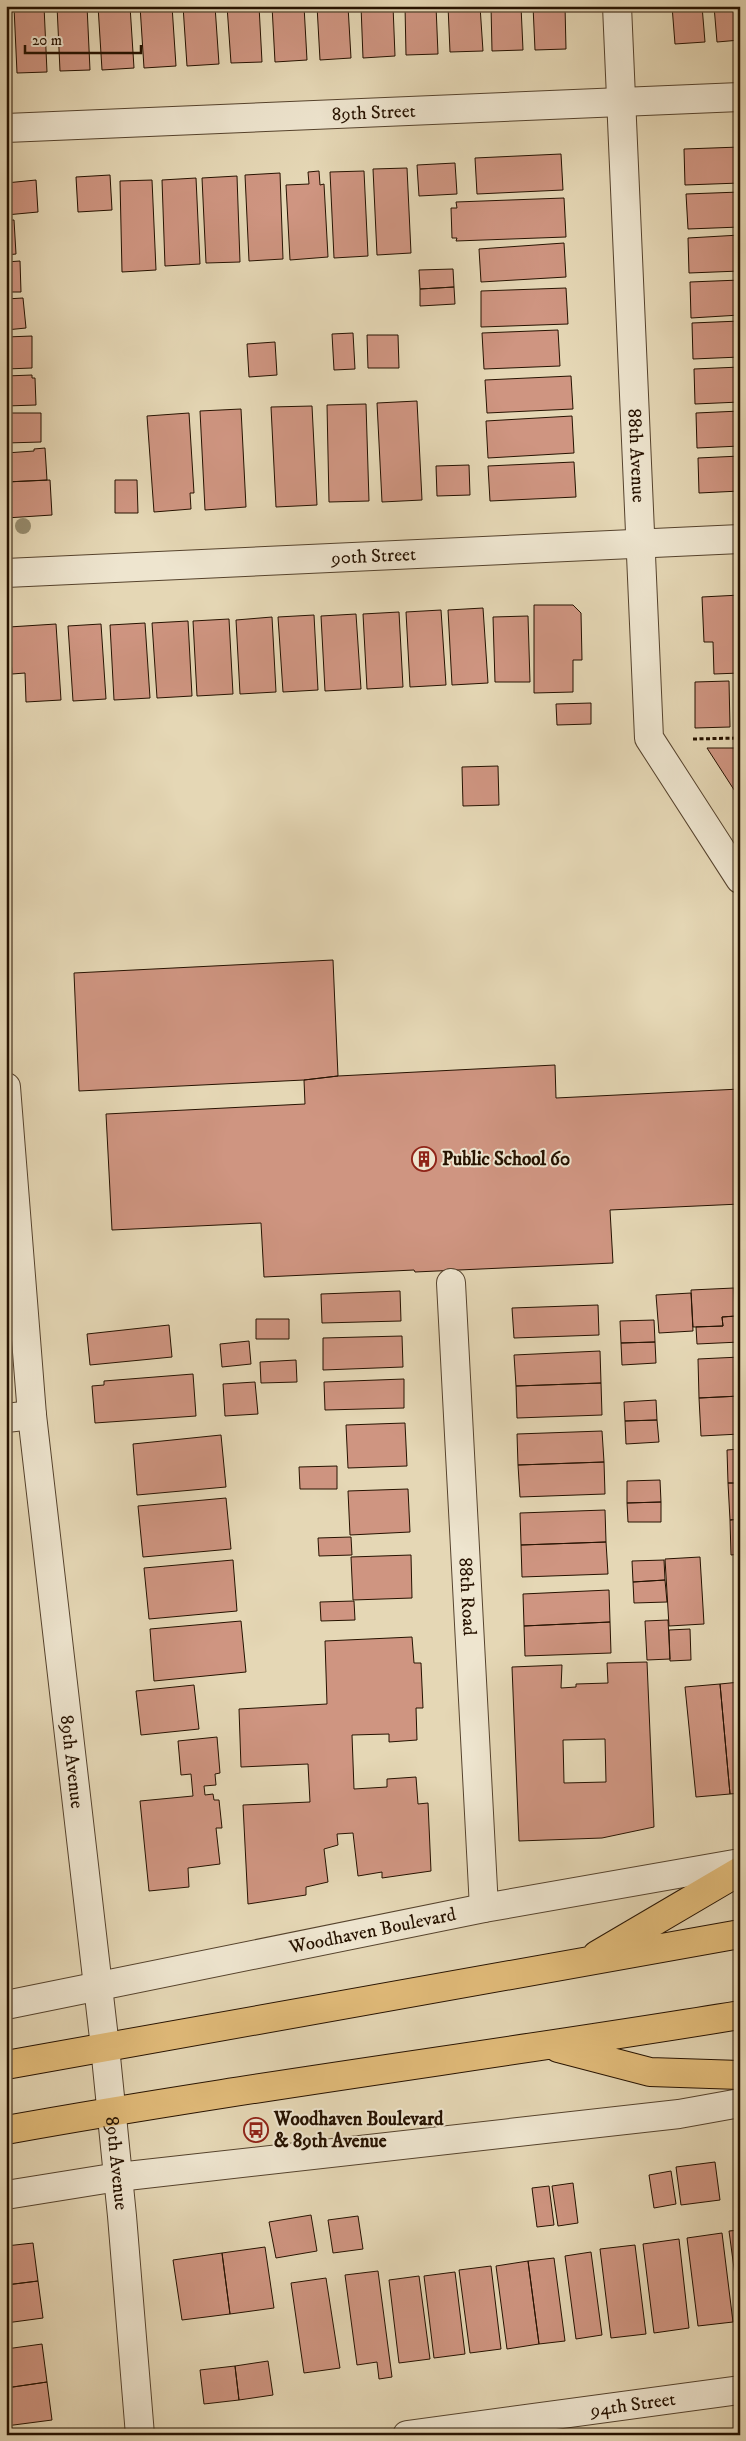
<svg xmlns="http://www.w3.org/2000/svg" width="746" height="2441" font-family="'IM FELL DW Pica',serif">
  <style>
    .building { fill: #cf9581; stroke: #261200; fill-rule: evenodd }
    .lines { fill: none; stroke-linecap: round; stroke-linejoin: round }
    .street-casing { stroke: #56432d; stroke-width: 30 }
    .primary-casing { stroke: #261200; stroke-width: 30 }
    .path { stroke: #261200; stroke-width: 3; stroke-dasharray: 4 2.5; stroke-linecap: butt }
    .street { stroke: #eee5cf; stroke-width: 28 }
    .primary { stroke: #e2bc7a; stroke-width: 28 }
    .tree { fill: #968c6e }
    .labels { text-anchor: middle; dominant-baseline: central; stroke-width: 4; stroke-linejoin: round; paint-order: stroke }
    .street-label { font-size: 19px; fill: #261200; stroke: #eee5cf }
    .poi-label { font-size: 19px; font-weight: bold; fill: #261200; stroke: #eee5cf; text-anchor: start }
  </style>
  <rect width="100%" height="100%" fill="#e5d7b5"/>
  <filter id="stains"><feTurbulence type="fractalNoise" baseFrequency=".004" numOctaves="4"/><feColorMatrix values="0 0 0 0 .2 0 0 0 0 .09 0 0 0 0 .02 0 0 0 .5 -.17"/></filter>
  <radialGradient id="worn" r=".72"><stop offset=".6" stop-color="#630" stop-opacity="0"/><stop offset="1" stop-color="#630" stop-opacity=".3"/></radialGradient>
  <!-- building -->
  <path class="building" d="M22,6h22l3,66 -30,1 -3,-66z
    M57,6h30l3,64 -30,1z
    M98,6h32l4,62 -32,2z
    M140,6h32l4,60 -32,2z
    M183,6h32l4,58 -32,2z
    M227,6h32l3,56 -31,1z
    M272,6h32l3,54 -32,2z
    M317,6h31l3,52 -31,2z
    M361,6h32l2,50 -32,2z
    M405,6h31l2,48 -32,1z
    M448,6h32l3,45 -33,1z
    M491,6h30l2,44 -31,1z
    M533,6h32l1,43 -31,1z
    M672,6h30l3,36 -30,2z
    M714,6h26v34l-23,2z
    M740,147v36l-55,2 -1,-36z
    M561,154l2,36 -86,4 -2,-36z
    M455,163l2,31 -38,2 -2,-31z
    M407,168l4,85 -34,2 -4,-86z
    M319,171l1,14 4,-1 4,73 -38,3 -4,-75 23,-1 -1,-12z
    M364,171l4,85 -34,2 -4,-86z
    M280,173l3,86 -34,2 -4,-86z
    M110,175l2,35 -34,2 -2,-35z
    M237,176l3,86 -34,1 -4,-85z
    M196,178l4,86 -35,2 -3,-86z
    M36,180l2,32 -32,3v-32z
    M152,180l4,90 -34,2 -2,-91z
    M740,192v35l-52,2 -2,-35z
    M564,198l2,39 -110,4 1,-3h-5l-1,-30h6l-1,-6z
    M6,220h8l2,34 -10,1z
    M740,235v36l-51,2 -1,-35z
    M564,243l2,34 -85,5 -2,-33z
    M20,261l1,31h-15v-30z
    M453,269l1,18 -34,2 -1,-19z
    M740,280v35l-49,3 -1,-36z
    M454,287l1,17 -35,2v-17z
    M566,288l2,36 -87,3v-36z
    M23,298l3,30 -20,2v-31z
    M740,321v36l-47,2 -1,-36z
    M558,330l2,36 -76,3 -2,-36z
    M353,333l2,36 -21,1 -2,-36z
    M367,335h31l1,33h-31z
    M32,336v32l-26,1v-32z
    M275,342l2,33 -28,2 -2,-33z
    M740,367v35l-45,2 -1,-35z
    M32,375v3h3l1,27 -30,1v-30z
    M571,376l2,33 -86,4 -2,-33z
    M417,401l5,99 -40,2 -5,-99z
    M366,404l3,97 -40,1 -2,-97z
    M312,406l5,99 -41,2 -5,-100z
    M241,409l5,98 -41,3 -5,-99z
    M740,411v35l-43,2 -1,-35z
    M6,413h35v29l-35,1z
    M189,413l5,80h-4l1,16 -37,3 -7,-96z
    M572,416l2,37 -86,5 -2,-37z
    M45,448l2,32 -41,2v-29l28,-2v-2z
    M740,456v35l-41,2 -1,-35z
    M574,462l2,35 -86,4 -2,-35z
    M469,465l1,30 -33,1 -1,-30z
    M50,480l2,35 -46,3v-36z
    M115,480h22l1,33h-23z
    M740,595v78l-26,1 -1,-32h-9l-2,-45z
    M534,605h39l8,8 1,47h-9v32l-39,1z
    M483,608l5,75 -36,2 -4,-75z
    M441,610l5,75 -36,2 -4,-75z
    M399,612l4,75 -36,2 -4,-75z
    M356,614l5,75 -36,2 -4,-75z
    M314,615l4,75 -35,2 -5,-75z
    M528,616l2,66h-35l-2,-65z
    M272,617l4,75 -36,2 -4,-74z
    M229,619l4,75 -36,2 -4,-75z
    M188,621l4,75 -35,2 -5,-75z
    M145,623l5,75 -36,2 -4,-75z
    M56,624l5,76 -35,2 -1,-29 -13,1 -3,-47z
    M101,624l5,75 -33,2 -5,-75z
    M729,681l1,46 -35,1v-46z
    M591,703v21l-34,1 -1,-21z
    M707,748h33v51z
    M498,766l1,39 -36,1 -1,-39z
    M333,960l5,116 -34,4 -225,11 -5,-118z
    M555,1065l1,33 184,-9v115l-130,6 3,53 -198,9 -1,-2 -150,7 -3,-54 -149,7 -6,-116 199,-10 -1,-24 34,-4z
    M734,1288l1,28 -13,1 1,9 -30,1 -2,-37z
    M400,1291l1,30 -79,2 -1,-29z
    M691,1293l2,38 -34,2 -3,-38z
    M598,1305l1,30 -85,3 -2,-30z
    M740,1307v35l-43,2 -1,-17 27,-1 -1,-9 16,-1v-8z
    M256,1319h33v20h-33z
    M654,1320l1,22 -34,1 -1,-22z
    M169,1325l3,32 -82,8 -3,-31z
    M402,1336l1,31 -80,3v-32z
    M249,1341l2,23 -29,3 -2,-23z
    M655,1342l1,21 -34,2 -1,-22z
    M600,1351l1,32 -85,3 -2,-31z
    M740,1357v39l-41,2 -1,-39z
    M296,1360l1,22 -36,1 -1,-21z
    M193,1374l3,42 -101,7 -3,-37 12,-1v-4z
    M404,1379v29l-79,2 -1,-28z
    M255,1382l3,32 -33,2 -2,-32z
    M601,1383l1,32 -85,3 -1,-32z
    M740,1396v38l-39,2 -2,-38z
    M656,1400l1,20 -32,1 -1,-19z
    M657,1420l2,22 -33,2 -1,-23z
    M405,1423l2,43 -59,2 -2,-43z
    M602,1431l2,31 -86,3 -1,-31z
    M221,1435l5,52 -89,8 -4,-51z
    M740,1449v34h-12l-1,-33z
    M604,1462l1,32 -85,3 -2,-32z
    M337,1466v23h-37l-1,-22z
    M660,1480l1,22 -34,1v-22z
    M728,1483h12v36l-10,1z
    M408,1489l2,43 -60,3 -2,-44z
    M226,1498l5,51 -88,8 -5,-51z
    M661,1502v20h-33l-1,-19z
    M605,1510l1,32 -85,3 -1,-32z
    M740,1519v35l-9,1 -1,-35z
    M351,1537l1,18 -33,1 -1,-18z
    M606,1542l2,32 -86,3 -1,-32z
    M411,1555l1,43 -59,2 -2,-43z
    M700,1557l4,67 -35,2 -4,-67z
    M233,1560l4,51 -88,8 -5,-51z
    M664,1560l1,20 -32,2 -1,-21z
    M665,1580l2,22 -33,1 -1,-21z
    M609,1590l1,32 -86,4 -1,-32z
    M354,1601l1,19 -34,1 -1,-19z
    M668,1620l2,39 -23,1 -2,-39z
    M241,1621l5,51 -92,9 -4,-52z
    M610,1622l1,31 -86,3 -1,-30z
    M690,1629l1,31 -21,1 -1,-31z
    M412,1637l2,26h7l2,45h-7l1,32 -28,2v-8l-37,1 2,54 33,-2v-8l29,-2 2,27 10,-1 3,68 -49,7v-6l-24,4 -5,-43 -16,1 1,11 -14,4 4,33 -22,5v8l-58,9 -5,-99 67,-3 -2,-38 -67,3 -2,-58 88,-5 -2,-63z
    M647,1662l7,165 -52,11 -83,3 -7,-174 50,-2 -1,23 15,-1v-3l32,-1 -1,-20zM605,1739l1,43 -42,1 -1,-43z
    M740,1682v111l-10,1 -10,-110z
    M720,1684l10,110 -34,3 -11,-110z
    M194,1685l5,44 -58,6 -5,-44z
    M217,1737l3,36 -5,1 1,11 -12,1 1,9 8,-1 1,6h5l3,28h-6l4,36 -32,4 1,19 -40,4 -9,-90 53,-5 -2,-22 -10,1 -3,-34z
    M6,1843h2l3,83h-5z
    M715,2162l5,38 -39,5 -5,-38z
    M671,2171l5,33 -22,4 -5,-33z
    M573,2183l5,40 -20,3 -6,-40z
    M549,2186l5,39 -17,2 -5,-39z
    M311,2215l6,36 -41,7 -7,-36z
    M358,2216l5,33 -30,4 -5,-33z
    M740,2230v83l-11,-82z
    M722,2233l11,89 -35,4 -11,-88z
    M679,2239l10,89 -35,5 -11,-89z
    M33,2243l5,38 -32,4v-39z
    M635,2245l11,89 -35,4 -11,-89z
    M265,2247l9,61 -44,6 -8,-61z
    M591,2252l11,83 -26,4 -11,-83z
    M222,2253l8,61 -48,6 -9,-60z
    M554,2258l11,83 -26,3 -11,-83z
    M528,2261l11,83 -32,5 -11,-83z
    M491,2266l10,83 -31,4 -11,-83z
    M378,2271l14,106 -13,2 -2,-17 -20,3 -12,-90z
    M455,2272l10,82 -31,4 -10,-82z
    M419,2276l11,83 -31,4 -10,-83z
    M326,2278l14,90 -36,5 -13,-90z
    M38,2281l5,37 -37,5v-38z
    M42,2344l5,38 -41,6v-39z
    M268,2361l5,34 -34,5 -4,-34z
    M235,2366l4,34 -35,4 -4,-34z
    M47,2382l5,38 -46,6v-38z"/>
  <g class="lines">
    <defs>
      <g id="street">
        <path id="s1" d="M617,6l32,732 91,141"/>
        <path id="s2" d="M6,128l734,-31"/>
        <path id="s3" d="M6,573l734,-34"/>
        <path id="s4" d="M6,1087l26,328 73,632 17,169 18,219"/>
        <path id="s5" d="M451,1283l33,625"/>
        <path d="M6,1418l26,-3"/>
        <path id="s6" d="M6,2005l478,-97 256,-45"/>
        <path d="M6,2195l112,-18 561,-63 61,-11"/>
        <path id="s7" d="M407,2435l333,-45"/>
      </g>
      <path id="primary" d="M597,1955l143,-84
        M558,2048l92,24 90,3
        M6,2065l734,-131
        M6,2130c244,-44 490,-75 734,-115"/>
    </defs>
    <!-- street casing -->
    <use href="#street" class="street-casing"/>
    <!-- primary casing -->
    <use href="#primary" class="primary-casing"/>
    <!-- path -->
    <path class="path" d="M693,739l47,-1"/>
    <!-- street -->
    <use href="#street" class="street"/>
    <!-- primary -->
    <use href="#primary" class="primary"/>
  </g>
  <!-- trees -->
  <circle class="tree" cx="23" cy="526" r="8"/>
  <!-- icons -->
  <defs>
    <symbol id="building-ring" viewBox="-11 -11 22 22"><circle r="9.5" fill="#eee5cf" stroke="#8f2418" stroke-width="1.5"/><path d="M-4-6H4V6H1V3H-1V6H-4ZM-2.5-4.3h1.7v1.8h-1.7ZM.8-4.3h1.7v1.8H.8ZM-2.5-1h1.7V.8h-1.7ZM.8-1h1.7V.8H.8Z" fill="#8f2418"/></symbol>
    <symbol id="bus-ring" viewBox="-11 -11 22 22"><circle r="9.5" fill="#eee5cf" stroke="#8f2418" stroke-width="1.5"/><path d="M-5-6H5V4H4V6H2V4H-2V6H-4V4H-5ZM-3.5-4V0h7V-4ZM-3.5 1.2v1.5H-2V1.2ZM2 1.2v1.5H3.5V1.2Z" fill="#8f2418"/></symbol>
  </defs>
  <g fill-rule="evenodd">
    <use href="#building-ring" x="410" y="1145" width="28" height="28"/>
    <use href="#bus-ring" x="242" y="2116" width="28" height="28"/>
  </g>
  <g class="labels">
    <!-- street labels -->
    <g class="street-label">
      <text stroke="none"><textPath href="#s2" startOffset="368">89th Street</textPath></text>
      <text stroke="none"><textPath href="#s1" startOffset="450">88th Avenue</textPath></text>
      <text stroke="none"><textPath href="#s3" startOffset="368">90th Street</textPath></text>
      <text stroke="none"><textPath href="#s5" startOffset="314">88th Road</textPath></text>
      <text stroke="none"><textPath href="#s4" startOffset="678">89th Avenue</textPath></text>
      <text stroke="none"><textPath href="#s6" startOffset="374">Woodhaven Boulevard</textPath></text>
      <text stroke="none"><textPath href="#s4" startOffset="1082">89th Avenue</textPath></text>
      <text stroke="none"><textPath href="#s7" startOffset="228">94th Street</textPath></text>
    </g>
    <!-- poi labels -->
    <g class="poi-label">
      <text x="442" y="1159">Public School 60</text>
      <text x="274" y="2119">Woodhaven Boulevard<tspan x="274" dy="22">&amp; 89th Avenue</tspan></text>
    </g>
  </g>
  <!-- margin -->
  <rect width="746" height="2441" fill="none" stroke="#e5d7b5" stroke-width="25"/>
  <rect x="8" y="8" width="731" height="2426" fill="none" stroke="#261200" stroke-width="2.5"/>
  <rect x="12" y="12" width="721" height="2416" fill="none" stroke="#261200"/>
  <!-- scale -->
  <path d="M25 45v8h116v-8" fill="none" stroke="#261200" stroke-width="2.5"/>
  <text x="32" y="45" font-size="15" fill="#261200" stroke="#eee5cf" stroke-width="4" paint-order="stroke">20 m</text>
  <rect width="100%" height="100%" filter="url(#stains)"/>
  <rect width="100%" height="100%" fill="url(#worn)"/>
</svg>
